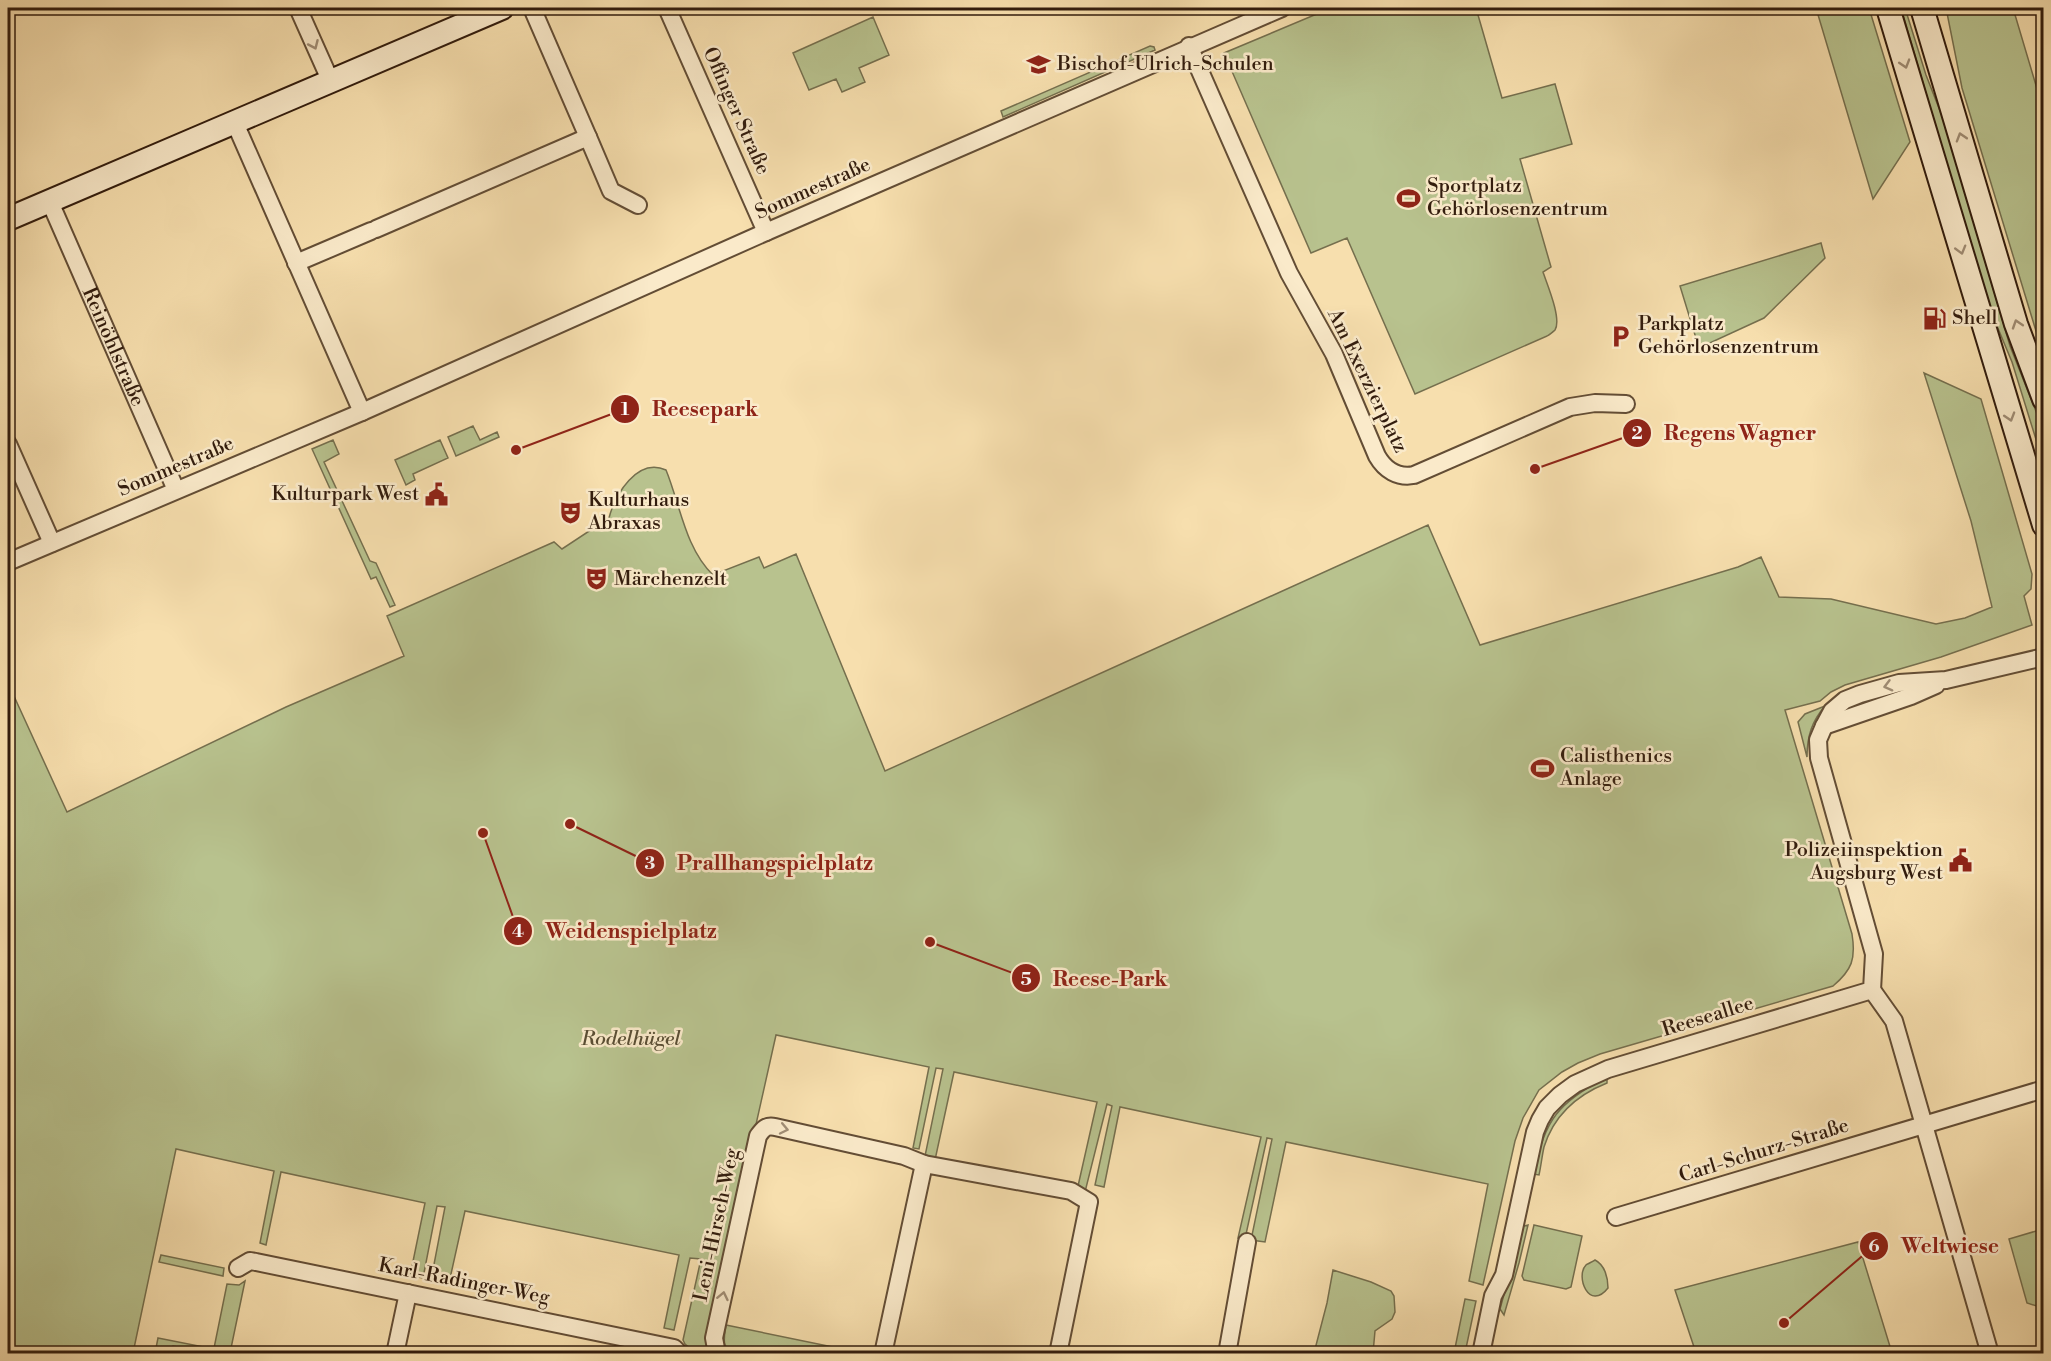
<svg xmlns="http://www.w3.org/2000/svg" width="2051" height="1361" font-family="'Libre Bodoni',serif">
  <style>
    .green { fill: #b8c28e; stroke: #756f4e; stroke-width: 1.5 }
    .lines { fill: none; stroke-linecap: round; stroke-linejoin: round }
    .street-casing { stroke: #634d35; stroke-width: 20 }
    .secondary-casing { stroke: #321c0d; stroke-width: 26 }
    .street { stroke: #faeaca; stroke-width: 16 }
    .secondary { stroke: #faeaca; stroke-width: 22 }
    .oneway { stroke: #a08d75 }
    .labels { text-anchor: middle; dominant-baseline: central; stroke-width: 5; stroke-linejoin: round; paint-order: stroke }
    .poi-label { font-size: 20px; fill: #321c0d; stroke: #faeaca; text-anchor: start }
    .street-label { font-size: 20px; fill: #321c0d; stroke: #faeaca }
    .park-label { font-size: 20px; font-style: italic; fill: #5a4e34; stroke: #faeaca }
    .leader { fill: none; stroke: #8f2418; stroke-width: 2 }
    .callout-dot { fill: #8f2418; stroke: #faeaca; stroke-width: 2 }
    .mark-label { font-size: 18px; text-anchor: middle; font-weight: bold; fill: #fff }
    .callout-label { font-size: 21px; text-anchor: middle; font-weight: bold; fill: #8f2418; stroke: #faeaca; stroke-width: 5; stroke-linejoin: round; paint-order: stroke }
  </style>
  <rect width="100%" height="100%" fill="#f7dfae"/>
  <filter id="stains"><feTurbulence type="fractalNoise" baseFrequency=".00333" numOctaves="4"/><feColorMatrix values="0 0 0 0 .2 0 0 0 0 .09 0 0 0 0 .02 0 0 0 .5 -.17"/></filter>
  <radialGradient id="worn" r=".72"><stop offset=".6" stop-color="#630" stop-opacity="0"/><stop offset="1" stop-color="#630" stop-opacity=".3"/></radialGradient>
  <!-- green -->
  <path class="green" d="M1331,8h145l26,90 53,-14 17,60 -52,15 31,108 -8,5c4,12 19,47 12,58 -1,1 -7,6 -8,6l-132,58 -68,-156 -36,15 -87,-200z
    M1816,8h53l41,134 -37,57z
    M1901,8h4l21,67 18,46 66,225 33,83v33l-31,-100 -20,-48 -10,-30z
    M1946,8h67l30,101v245l-81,-266z
    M873,17l16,38 -30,13 6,14 -23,10 -6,-13 -27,11 -16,-37z
    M1150,46l4,1 1,3 -152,67 -2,-6z
    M1821,243l4,15 -61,60 -65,30 -19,-62z
    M1924,373l57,26 51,175 -1,15 -7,7 8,29 -91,32 -96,28 -14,7 -11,9 -35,9 67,224c4,25 0,36 -19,52l-233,68 -22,9 -16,9 -23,18 -16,28 -8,23 -32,144 -14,-4 19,-97 -202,-42 -21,100 -14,-2 21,-101 -5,-1 -22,101 -7,-1 23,-101 -141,-30 -16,80 -9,-2 17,-79 -5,-2 -22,88 -7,-6 19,-84 -143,-30 -19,88 -10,-4 18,-87 -7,-1 -17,81 -6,-1 16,-81 -153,-32 -51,228 -16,90h-13l-11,-9 -2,-4 18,-81 -11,-1 -16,72 -10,-2 15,-73 -214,-44 -16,72 -18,-3 14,-73 -8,-1 -14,72 -13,-2 15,-73 -144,-31 -15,73 -6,-2 14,-72 -98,-22 -43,204h-125v-670l59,129 219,-105 118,-51 -17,-40 167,-74 8,7 47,-31c6,-23 28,-61 57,-48 14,34 19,78 47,105l46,-18 5,11 32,-14 89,217 543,-246 52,120 258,-78 23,-10 18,40 52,2 105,25 29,-6 27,-11 -21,-86z
    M473,426l7,14 17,-8 2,5 -43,19 -8,-19z
    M333,440l6,14 -15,8 46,99 6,2 19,42 -5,2 -14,-30 -5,2 -59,-130z
    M440,440l8,18 -35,16 2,6 -9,5 -11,-25z
    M1825,706c-13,15 -18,30 -18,51l-9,-35 7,-8z
    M1607,1076v7c-30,12 -53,32 -63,64 -2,9 -3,19 -5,28l-6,-1c14,-58 23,-68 74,-98z
    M1528,1225l-9,38 -15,52 -4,-6 22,-80 2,-3z
    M1534,1225l48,11 -11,51 -5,2 -42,-9 -2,-4z
    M2043,1229h1l-1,79 -16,-5 -18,-64z
    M1858,1242l34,111h-196l-21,-63z
    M161,1255l63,13 -1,8 -64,-14z
    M1595,1260c10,5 13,18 13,28 -19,24 -33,-12 -22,-23 1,-1 8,-4 9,-5z
    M1333,1270l38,12 20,9 3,5 1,16 -3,7 -17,12 -2,22h-59l13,-50z
    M245,1281l-15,72h-17l14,-69 12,1z
    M1465,1299l11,2 -11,52h-11z
    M726,1325l136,28h-121c-20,-4 -18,-9 -15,-28z
    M158,1338l51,10 -1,5 -35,-7 -2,7h-16z"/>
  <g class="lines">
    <defs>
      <g id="street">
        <path d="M298,8l33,74"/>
        <path d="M532,8l56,129"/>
        <path d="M667,8l99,224"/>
        <path d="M1189,46l100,227 45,81 43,102c8,14 21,22 37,19l156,-68 25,-4 31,1"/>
        <path d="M235,123l127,289"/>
        <path id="s1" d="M50,202l126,288"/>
        <path d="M376,229l212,-92 23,54 27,14"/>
        <path d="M296,263l75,-32"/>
        <path d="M8,444l44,99"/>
        <path d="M8,562l354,-150 404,-180 516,-224"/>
        <path d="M1824,726l87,-30 25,-11"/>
        <path d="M1872,990l22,31 96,333"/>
        <path d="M1616,1217l428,-128"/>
        <path d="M238,1268l12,-7 6,1 418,86 6,6"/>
        <path d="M395,1354l13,-61"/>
        <path d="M717,1354l-3,-16 44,-202c5,-7 8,-11 17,-9l129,29 20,8"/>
        <path d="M883,1354l41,-190 147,27 18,11 -31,152"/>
        <path d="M1227,1354l20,-112"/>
        <path d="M1481,1354l12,-58 11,-21 31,-143 5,-12 7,-12 13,-13 15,-11 33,-15 264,-79 2,-36 -55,-196 -1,-18 6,-14 8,-15 13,-11 15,-6 39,-11 47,-3 98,-23"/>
      </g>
      <path id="secondary" d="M1888,8l156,517
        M1922,8l94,316 28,75
        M8,219l494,-211"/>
    </defs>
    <!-- street casing -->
    <use href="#street" class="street-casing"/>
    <!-- secondary casing -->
    <use href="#secondary" class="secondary-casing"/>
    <!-- street -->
    <use href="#street" class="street"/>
    <!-- secondary -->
    <use href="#secondary" class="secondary"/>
  </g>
  <!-- one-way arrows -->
  <defs><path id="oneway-chevron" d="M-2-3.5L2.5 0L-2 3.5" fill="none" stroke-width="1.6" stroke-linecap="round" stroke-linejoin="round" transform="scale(1.5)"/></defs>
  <g class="oneway">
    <use href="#oneway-chevron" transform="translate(314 45) rotate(66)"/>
    <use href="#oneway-chevron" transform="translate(1905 64) rotate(73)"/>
    <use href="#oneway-chevron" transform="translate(1961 137) rotate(-107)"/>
    <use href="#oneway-chevron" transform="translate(1961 250) rotate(74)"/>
    <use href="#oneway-chevron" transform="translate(2017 324) rotate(-108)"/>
    <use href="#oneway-chevron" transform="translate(2010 417) rotate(73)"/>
    <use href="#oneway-chevron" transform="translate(1888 686) rotate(165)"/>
    <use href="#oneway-chevron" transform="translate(784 1129) rotate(12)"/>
    <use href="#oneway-chevron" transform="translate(723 1296) rotate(-78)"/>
  </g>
  <!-- icons -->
  <defs>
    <symbol id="school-bare" viewBox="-9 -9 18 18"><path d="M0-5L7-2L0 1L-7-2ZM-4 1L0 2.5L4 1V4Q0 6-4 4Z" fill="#8f2418" stroke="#faeaca" stroke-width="2.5" paint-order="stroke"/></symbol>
    <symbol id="stadium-bare" viewBox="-9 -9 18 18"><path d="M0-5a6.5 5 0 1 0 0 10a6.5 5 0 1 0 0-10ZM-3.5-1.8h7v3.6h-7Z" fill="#8f2418" stroke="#faeaca" stroke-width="2.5" paint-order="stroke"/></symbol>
    <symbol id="fuel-bare" viewBox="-9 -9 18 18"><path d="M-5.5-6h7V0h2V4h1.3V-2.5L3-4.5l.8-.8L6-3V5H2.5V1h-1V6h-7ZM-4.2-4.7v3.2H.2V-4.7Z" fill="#8f2418" stroke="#faeaca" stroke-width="2.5" paint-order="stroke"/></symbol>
    <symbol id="parking-bare" viewBox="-9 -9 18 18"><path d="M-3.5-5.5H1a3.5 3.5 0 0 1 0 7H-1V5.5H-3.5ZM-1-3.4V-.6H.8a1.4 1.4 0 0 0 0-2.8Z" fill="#8f2418" stroke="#faeaca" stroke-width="2.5" paint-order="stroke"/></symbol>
    <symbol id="civic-bare" viewBox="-9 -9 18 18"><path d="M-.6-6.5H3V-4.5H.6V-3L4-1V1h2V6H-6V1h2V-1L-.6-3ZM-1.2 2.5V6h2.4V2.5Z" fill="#8f2418" stroke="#faeaca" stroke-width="2.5" paint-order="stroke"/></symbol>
    <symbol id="theatre-bare" viewBox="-9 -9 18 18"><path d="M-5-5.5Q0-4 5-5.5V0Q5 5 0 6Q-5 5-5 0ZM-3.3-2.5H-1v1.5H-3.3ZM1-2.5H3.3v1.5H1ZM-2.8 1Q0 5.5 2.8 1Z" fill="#8f2418" stroke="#faeaca" stroke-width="2.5" paint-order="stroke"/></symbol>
  </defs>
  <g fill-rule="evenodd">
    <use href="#school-bare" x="1022" y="48" width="33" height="33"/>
    <use href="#stadium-bare" x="1392" y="182" width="33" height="33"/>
    <use href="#fuel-bare" x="1918" y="302" width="33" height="33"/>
    <use href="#parking-bare" x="1604" y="320" width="33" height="33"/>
    <use href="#civic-bare" x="420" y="478" width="33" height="33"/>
    <use href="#theatre-bare" x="554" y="496" width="33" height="33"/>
    <use href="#theatre-bare" x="580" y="562" width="33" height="33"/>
    <use href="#stadium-bare" x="1526" y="752" width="33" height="33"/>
    <use href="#civic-bare" x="1944" y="844" width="33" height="33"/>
  </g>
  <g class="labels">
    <!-- poi labels -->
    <g class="poi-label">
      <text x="1057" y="64">Bischof-Ulrich-Schulen</text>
      <text x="1427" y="186">Sportplatz<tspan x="1427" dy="23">Gehörlosenzentrum</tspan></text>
      <text x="1952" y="318">Shell</text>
      <text x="1638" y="324">Parkplatz<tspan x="1638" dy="23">Gehörlosenzentrum</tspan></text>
      <text x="419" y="494" text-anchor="end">Kulturpark West</text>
      <text x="588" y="500">Kulturhaus<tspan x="588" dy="23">Abraxas</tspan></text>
      <text x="614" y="579">Märchenzelt</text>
      <text x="1560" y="756">Calisthenics<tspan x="1560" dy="23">Anlage</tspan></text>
      <text x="1943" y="850" text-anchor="end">Polizeiinspektion<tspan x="1943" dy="23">Augsburg West</tspan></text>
    </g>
    <!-- street labels -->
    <g class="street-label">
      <text transform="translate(736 111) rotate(66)">Offinger Straße</text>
      <text transform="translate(813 189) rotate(-24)">Sommestraße</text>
      <text stroke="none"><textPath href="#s1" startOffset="158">Reinöhlstraße</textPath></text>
      <text transform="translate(1367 381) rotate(64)">Am Exerzierplatz</text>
      <text transform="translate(176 467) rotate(-23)">Sommestraße</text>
      <text transform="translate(1708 1017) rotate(-17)">Reeseallee</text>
      <text transform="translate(1764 1151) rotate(-17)">Carl-Schurz-Straße</text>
      <text transform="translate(717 1225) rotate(-78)">Leni-Hirsch-Weg</text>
      <text transform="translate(464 1282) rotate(11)">Karl-Radinger-Weg</text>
    </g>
    <!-- park labels -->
    <g class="park-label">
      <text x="631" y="1039">Rodelhügel</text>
    </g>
  </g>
  <!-- callouts -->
  <path class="leader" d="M516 450L625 409M1535 469L1637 433M570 824L650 863M483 833L518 931M930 942L1026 978M1784 1323L1874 1246"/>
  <g class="callout-dot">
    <circle cx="516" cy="450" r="6"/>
    <circle cx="1535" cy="469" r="6"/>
    <circle cx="570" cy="824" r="6"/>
    <circle cx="483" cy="833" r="6"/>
    <circle cx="930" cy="942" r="6"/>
    <circle cx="1784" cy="1323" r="6"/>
    <circle cx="625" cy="409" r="15"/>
    <circle cx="1637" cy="433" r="15"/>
    <circle cx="650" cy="863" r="15"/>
    <circle cx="518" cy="931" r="15"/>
    <circle cx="1026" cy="978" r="15"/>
    <circle cx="1874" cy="1246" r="15"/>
  </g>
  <g class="mark-label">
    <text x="625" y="415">1</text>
    <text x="1637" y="439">2</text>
    <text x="650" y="869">3</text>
    <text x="518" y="937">4</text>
    <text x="1026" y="985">5</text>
    <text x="1874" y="1252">6</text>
  </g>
  <g class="callout-label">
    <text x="705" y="416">Reesepark</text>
    <text x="1740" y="440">Regens Wagner</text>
    <text x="775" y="870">Prallhangspielplatz</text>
    <text x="631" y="938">Weidenspielplatz</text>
    <text x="1110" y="986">Reese-Park</text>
    <text x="1950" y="1253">Weltwiese</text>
  </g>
  <!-- margin -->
  <rect width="2051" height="1361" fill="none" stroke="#f7dfae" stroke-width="30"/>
  <rect x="9" y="9" width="2033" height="1343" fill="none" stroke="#321c0d" stroke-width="3"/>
  <rect x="15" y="15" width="2021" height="1331" fill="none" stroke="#321c0d" stroke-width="1.5"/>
  <rect width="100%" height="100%" filter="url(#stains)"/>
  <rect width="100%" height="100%" fill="url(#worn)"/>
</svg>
